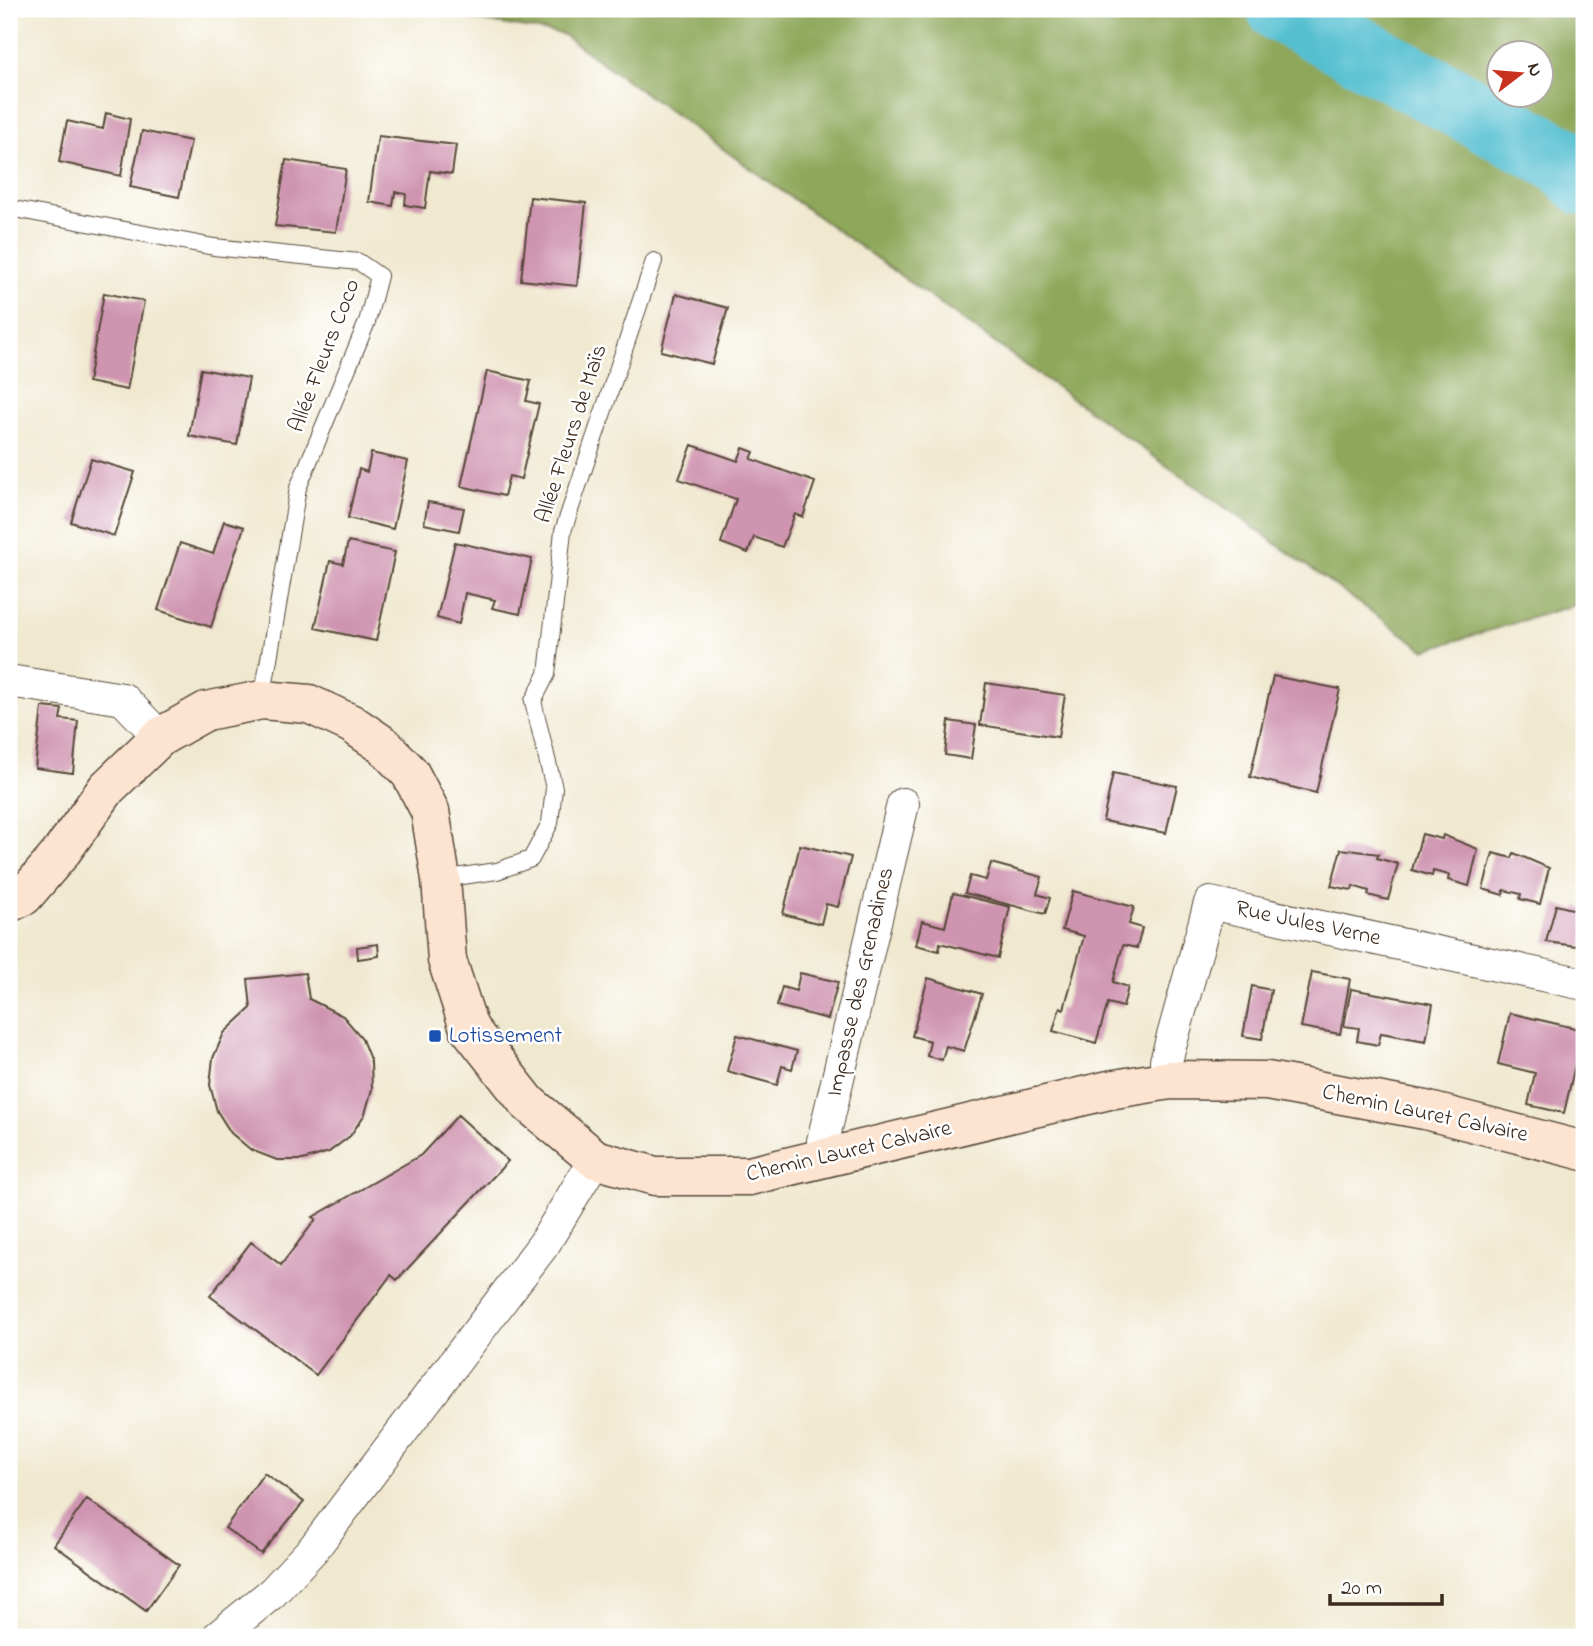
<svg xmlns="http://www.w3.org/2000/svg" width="1593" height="1646" font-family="'Indie Flower',sans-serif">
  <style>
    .forest { fill: #8ea75a; stroke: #64683c; stroke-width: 2; fill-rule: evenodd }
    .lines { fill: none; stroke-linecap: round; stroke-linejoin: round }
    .river { stroke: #55bfd0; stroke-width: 68 }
    .building { fill: #cf94b0 }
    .service-casing { stroke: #564739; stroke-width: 18 }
    .minor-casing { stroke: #564739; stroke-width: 34 }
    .secondary-casing { stroke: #564739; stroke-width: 41 }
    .service { stroke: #fff; stroke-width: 16 }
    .minor { stroke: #fff; stroke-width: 32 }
    .secondary { stroke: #fde4d1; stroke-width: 38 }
    .transit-dot { fill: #1a4fb4; stroke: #fff; stroke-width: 2.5 }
    .labels { text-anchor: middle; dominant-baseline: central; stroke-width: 5; stroke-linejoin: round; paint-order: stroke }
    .street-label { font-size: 23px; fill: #3b2a1e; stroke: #fff }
    .transit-label { font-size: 23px; fill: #164399; stroke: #fff; text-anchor: start }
  </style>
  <rect width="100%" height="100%" fill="#fff"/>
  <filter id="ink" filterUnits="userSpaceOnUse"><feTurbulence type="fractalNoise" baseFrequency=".0143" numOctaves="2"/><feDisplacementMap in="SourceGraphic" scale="14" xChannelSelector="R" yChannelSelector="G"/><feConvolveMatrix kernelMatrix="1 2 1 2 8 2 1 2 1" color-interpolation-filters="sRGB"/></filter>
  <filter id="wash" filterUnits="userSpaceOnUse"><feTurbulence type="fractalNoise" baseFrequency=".00686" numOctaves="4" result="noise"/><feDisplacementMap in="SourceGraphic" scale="28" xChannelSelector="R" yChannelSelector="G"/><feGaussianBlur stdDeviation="1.57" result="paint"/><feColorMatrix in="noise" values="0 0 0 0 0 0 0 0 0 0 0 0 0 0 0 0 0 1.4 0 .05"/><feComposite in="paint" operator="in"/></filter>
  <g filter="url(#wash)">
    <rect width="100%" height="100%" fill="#f0e9d0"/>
    <!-- forest -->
    <path class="forest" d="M410,9h1174v593l-159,48 -863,-616zM1498,52h42v42h-42z"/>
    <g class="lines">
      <!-- river -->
      <path class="river" d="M1281,9l281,150 22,22"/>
    </g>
    <g id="blocks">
      <!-- building -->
      <path class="building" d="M106,113l24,6 -9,57 -62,-14 8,-41 36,8z
        M142,131l49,10 -12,56 -49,-10z
        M378,136l78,9 -4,29 -22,-3 -5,37 -20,-3 1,-11 -11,-2 -2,14 -24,-4z
        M286,160l60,9 -10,63 -61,-6z
        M530,197l56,6 -9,83 -56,-6z
        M104,293l40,8 -17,89 -39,-8z
        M676,294l52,14 -16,56 -51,-13z
        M201,369l48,9 -12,67 -48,-9z
        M487,371l44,10 -5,20 13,3 -18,75 -12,-3 -5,20 -43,-10z
        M692,445l46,16 5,-13 11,4 -3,7 64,23 -12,35 -8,-3 -13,33 -28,-10 -6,16 -27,-10 15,-44 -57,-20z
        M371,453l37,8 -15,68 -45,-11 11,-49 8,3z
        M91,459l44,13 -21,64 -43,-14z
        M428,502l36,6 -5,23 -35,-7z
        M224,521l20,6 -33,100 -53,-17 22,-67 33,11z
        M348,542l47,10 -19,89 -61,-13 15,-67 13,3z
        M455,542l77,17 -12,55 -28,-6 3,-8 -30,-7 -6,31 -22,-6z
        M1273,676l67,13 -24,104 -66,-16z
        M986,683l79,12 -7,42 -78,-12z
        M42,707l20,2 -2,10 18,2 -5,52 -38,-5z
        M949,721l27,4 -5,34 -26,-4z
        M1113,773l64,13 -11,47 -63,-12z
        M1422,834l20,5 1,-4 35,14 -9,37 -21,-6 1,-5 -16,-4 -1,5 -20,-6z
        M800,845l51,12 -13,50 -12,-3 -5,20 -38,-10z
        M1341,849l38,5 -2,4 21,6 -10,36 -20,-5 1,-4 -16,-5 -1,4 -21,-4z
        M1493,853l19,5 2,-5 35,15 -9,36 -20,-5 1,-5 -17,-4 -1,5 -20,-6z
        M991,863l51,14 -5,17 13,4 -5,16 -80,-21 5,-17 16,4z
        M1073,891l61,16 -5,17 13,4 -5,20 -14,-3 -10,37 15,5 -5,20 -15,-4 -12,40 -43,-12 7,-24 4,2 20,-73 -22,-6z
        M953,893l57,14 -12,51 -58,-15 -1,8 -23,-6 6,-24 23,6z
        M1556,905l20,5 1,-4 7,2v39l-38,-5z
        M378,944l1,12 -21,3 -1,-12z
        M1312,972l38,7 -10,55 -39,-7z
        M305,973l4,26 34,17 18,21 10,25 1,27 -7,25 -15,22 -21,16 -26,8h-26l-26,-10 -20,-17 -14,-22 -7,-26 3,-27 11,-25 27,-25 -3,-29z
        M800,973l38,9 -10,37 -51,-13 5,-19 14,4z
        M928,978l54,16 -18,57 -18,-5 -4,14 -15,-4 3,-15 -18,-5z
        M1252,986l19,4 -9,49 -19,-3z
        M1351,989l82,15 -7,37 -45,-8 -3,12 -21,-4 2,-13 -15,-2z
        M1510,1013l73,17 -19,83 -36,-8 7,-32 -37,-9z
        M737,1035l60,16 -5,18 -10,-3 -5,19 -50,-14z
        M458,1115l50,46 -111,119 -6,-5 -75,100 -106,-79 41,-54 30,23 35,-46 -3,-2 108,-62z
        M264,1473l40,29 -43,52 -36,-26z
        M87,1499l92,66 -33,46 -92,-66z"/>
    </g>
  </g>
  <g filter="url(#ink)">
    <use href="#blocks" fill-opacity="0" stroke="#564739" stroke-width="2"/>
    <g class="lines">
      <defs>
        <path id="service" d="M9,208l205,39 145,15 20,14 -12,46 -69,166 -36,212
          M441,879l56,-8 34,-12 19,-36 4,-35 -21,-87 14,-27 16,-143 91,-270"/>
        <path id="minor" d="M9,681l114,18 37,38
          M1170,1080l-4,-19 44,-158 374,81
          M827,1159l-4,-18 80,-337
          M218,1637l55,-45 41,-44 230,-304 51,-85"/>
        <path id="secondary" d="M9,903l15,-7 36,-42 47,-66 53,-51 46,-26 56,-11 47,4 43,20 31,21 27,28 20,38 11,68 6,81 22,68 59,75 67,56 60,17h94l360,-86 61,-10 97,1 158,29 159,41"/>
      </defs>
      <!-- service casing -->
      <use href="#service" class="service-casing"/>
      <!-- minor casing -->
      <use href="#minor" class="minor-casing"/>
      <!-- secondary casing -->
      <use href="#secondary" class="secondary-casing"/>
      <!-- service -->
      <use href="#service" class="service"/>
      <!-- minor -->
      <use href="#minor" class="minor"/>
      <!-- secondary -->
      <use href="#secondary" class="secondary"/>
    </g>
  </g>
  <!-- markers -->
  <rect class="transit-dot" x="428" y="1029" width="14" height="14" rx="3.5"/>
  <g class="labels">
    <!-- street labels -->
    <g class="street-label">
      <text transform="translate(325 356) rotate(-69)">Allée Fleurs Coco</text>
      <text transform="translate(572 434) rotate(-72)">Allée Fleurs de Maïs</text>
      <text transform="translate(1308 924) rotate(12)">Rue Jules Verne</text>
      <text transform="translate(861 982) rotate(-77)">Impasse des Grenadines</text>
      <text transform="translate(1425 1114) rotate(12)">Chemin Lauret Calvaire</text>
      <text transform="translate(849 1152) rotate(-13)">Chemin Lauret Calvaire</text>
    </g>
    <!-- transit labels -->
    <g class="transit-label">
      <text x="449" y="1036">Lotissement</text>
    </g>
  </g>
  <!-- margin -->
  <rect width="1593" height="1646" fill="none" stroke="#fff" stroke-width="35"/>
  <!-- north arrow -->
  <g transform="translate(1520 74) rotate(74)"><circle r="33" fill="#ffffff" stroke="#b1aaa5" stroke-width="2"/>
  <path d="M0-5L12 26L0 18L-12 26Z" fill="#c8321e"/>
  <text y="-10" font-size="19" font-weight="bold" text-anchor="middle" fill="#3b2a1e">N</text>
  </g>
  <!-- scale -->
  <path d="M1330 1594v10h112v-10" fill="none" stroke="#3b2a1e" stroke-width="3.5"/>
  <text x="1341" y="1594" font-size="21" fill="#3b2a1e" stroke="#ffffff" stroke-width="5" paint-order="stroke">20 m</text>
</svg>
